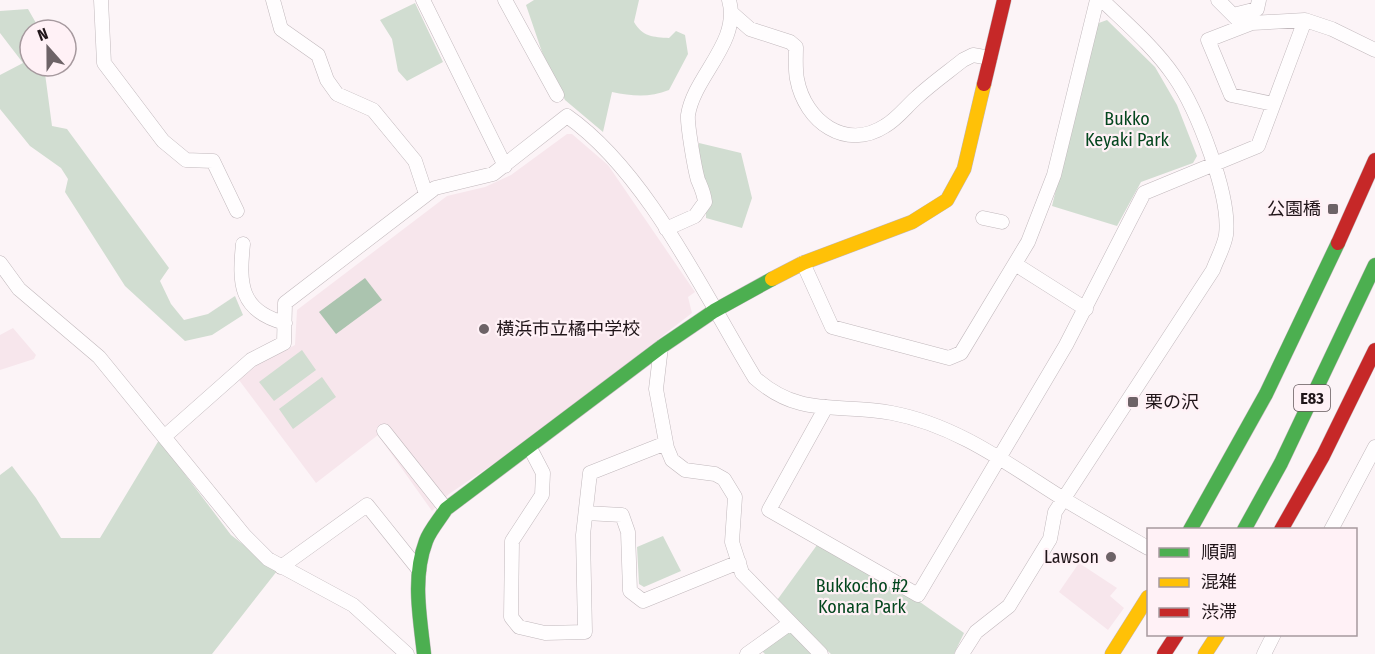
<svg xmlns="http://www.w3.org/2000/svg" width="1375" height="654" font-family="'Fira Sans Condensed','Noto Sans JP',sans-serif">
  <style>
    .built { fill: #f7e6ec }
    .green { fill: #d1ddd1 }
    .water { fill: #abc4af }
    .lines { fill: none; stroke-linecap: round; stroke-linejoin: round }
    .street-casing { stroke: #c1b8bc; stroke-width: 15 }
    .fast-casing { stroke: #c1b8bc; stroke-width: 15 }
    .slow-casing { stroke: #c1b8bc; stroke-width: 15 }
    .jam-casing { stroke: #c1b8bc; stroke-width: 15 }
    .street { stroke: #fffdfe; stroke-width: 14 }
    .fast { stroke: #4caf50; stroke-width: 14 }
    .slow { stroke: #ffc107; stroke-width: 14 }
    .jam { stroke: #c62828; stroke-width: 14 }
    .poi-dot { fill: #6d6367; stroke: #fff1f6; stroke-width: 2 }
    .labels { text-anchor: middle; dominant-baseline: central; stroke-width: 4.5; stroke-linejoin: round; paint-order: stroke }
    .shield { fill: #fff1f6; stroke: #63575b; stroke-width: 1.5 }
    .shield-label { font-size: 16px; font-weight: bold; fill: #201519 }
    .park-label { font-size: 18px; fill: #04461e; stroke: #fff1f6 }
    .poi-label { font-size: 18px; fill: #201519; stroke: #fff1f6; text-anchor: end }
  </style>
  <rect width="100%" height="100%" fill="#fcf4f7"/>
  <!-- built -->
  <path class="built" d="M567,134h5l36,31 87,127 -7,5 4,16 -168,130 -75,51 -17,17 -54,-76 -62,48 -77,-103 18,-15 38,-20 2,-35 150,-114 38,-9 26,-12z
    M13,328l23,27 -2,4 -34,11v-35z
    M1079,563l38,25 -7,8 14,12 -16,22 -49,-38z"/>
  <!-- green -->
  <path class="green" d="M534,0h105l-5,22c9,15 19,15 35,16l7,-7 9,4 3,19 -19,36c-20,8 -37,6 -57,2l-9,40 -38,-32 -23,-48 -16,-47z
    M415,3l28,59 -36,19 -9,-10 -6,-32 -12,-19z
    M28,9l12,21h-10v36h14l8,60 15,3 102,139 -9,13 11,23 13,16 24,-6 27,-18 8,19 -31,20 -27,6 -60,-55 -60,-94 3,-13 -7,-11 -31,-22 -30,-37v-34l23,-12 -23,-30v-22z
    M1107,20l48,47 22,38 20,51 -4,7 -52,19 -24,44 -65,-20 44,-182z
    M699,143l42,10 11,45 -10,30 -36,-10v-29l-7,-15z
    M302,350l14,20 -42,31 -15,-19z
    M322,377l14,20 -43,32 -14,-20z
    M159,440l72,95 46,36 -65,83h-212v-179l12,-9 24,32 25,40h39z
    M663,536l18,35 -37,16 -5,-3 -2,-37z
    M817,545l93,50 54,38 -10,21h-123l-56,-51z
    M787,629l28,25h-50l-3,-3z"/>
  <!-- water -->
  <path class="water" d="M365,278l17,22 -46,34 -17,-22z"/>
  <g class="lines">
    <defs>
      <path id="street" d="M101,0l3,63 59,78 23,19 27,1 24,50
        M273,0l8,29 37,26 9,25 10,14 36,16 42,51 11,33
        M423,0l82,166
        M505,0l52,95
        M1218,0l26,26
        M733,14l17,15 40,13 6,5c0,10 -1,22 1,32 8,43 49,72 88,47 12,-7 21,-19 31,-28 15,-14 32,-26 47,-38l10,-5 17,3
        M1233,15l24,-6 2,-9
        M1273,104l-42,-9 -23,-55 44,-17 53,-3
        M983,218l19,4
        M666,229l29,-13 10,-14c-1,-9 -4,-15 -7,-22 -3,-10 -11,-55 -10,-65 6,-39 53,-73 41,-115
        M243,244c-4,39 -4,67 42,79
        M0,263l19,26 80,68 145,178 24,24 85,46 54,49
        M803,263l29,64 117,31 12,-5 67,-111 26,-67 43,-175
        M1015,264l71,45
        M661,347l-5,42 11,59 5,12 13,10 30,4 9,5 11,18 -3,45 10,31 79,81
        M826,407l-57,103 149,85 148,-250 78,-152 114,-47 47,-126 27,9 43,21
        M384,431l62,78
        M164,437l87,-77 33,-17 1,-40 150,-115 58,-14 74,-58c80,56 137,178 188,262 45,40 83,25 137,35 64,12 116,51 170,85 28,17 58,34 86,50
        M530,448l13,25 -1,22 -30,46 -1,76 8,10 26,6 40,-1 -2,-97 7,-62 76,-30
        M586,513l36,2 6,17 2,59 13,10 96,-39
        M1331,530l44,-83
        M281,567l86,-62 52,65
        M747,654l42,-30
        M962,654l14,-22 33,-26 41,-67 5,-27 158,-242c4,-11 11,-23 13,-35 5,-39 -29,-126 -52,-159 -19,-28 -47,-52 -72,-76
        M1264,654l10,-20"/>
      <path id="fast" d="M1190,530l76,-136 72,-151
        M1244,530l37,-67 94,-198
        M424,654c-4,-37 -12,-76 2,-113 4,-11 14,-22 20,-32l215,-162 53,-36 58,-32"/>
      <path id="slow" d="M772,279l31,-16 109,-41 35,-22 17,-31 20,-85
        M1112,654l36,-57
        M1205,654l13,-20"/>
      <path id="jam" d="M984,84l20,-84
        M1338,243l37,-83
        M1281,530l42,-74 52,-106
        M1164,654l13,-20"/>
    </defs>
    <!-- street casing -->
    <use href="#street" class="street-casing"/>
    <!-- fast casing -->
    <use href="#fast" class="fast-casing"/>
    <!-- slow casing -->
    <use href="#slow" class="slow-casing"/>
    <!-- jam casing -->
    <use href="#jam" class="jam-casing"/>
    <!-- street -->
    <use href="#street" class="street"/>
    <!-- fast -->
    <use href="#fast" class="fast"/>
    <!-- slow -->
    <use href="#slow" class="slow"/>
    <!-- jam -->
    <use href="#jam" class="jam"/>
  </g>
  <!-- markers -->
  <g class="poi-dot">
    <rect x="1327" y="203" width="12" height="12" rx="3"/>
    <circle cx="484" cy="329" r="6"/>
    <rect x="1127" y="396" width="12" height="12" rx="3"/>
    <circle cx="1111" cy="557" r="6"/>
  </g>
  <g class="labels">
    <!-- shield labels -->
    <rect class="shield" x="1294" y="385" width="36" height="26" rx="4.5"/>
    <g class="shield-label">
      <text x="1312" y="398">E83</text>
    </g>
    <!-- park labels -->
    <g class="park-label">
      <text x="1127" y="119">Bukko<tspan x="1127" dy="21">Keyaki Park</tspan></text>
      <text x="862" y="586">Bukkocho #2<tspan x="862" dy="21">Konara Park</tspan></text>
    </g>
    <!-- poi labels -->
    <g class="poi-label">
      <text x="1321" y="209">公園橋</text>
      <text x="496" y="329" text-anchor="start">横浜市立橘中学校</text>
      <text x="1145" y="402" text-anchor="start">栗の沢</text>
      <text x="1099" y="557">Lawson</text>
    </g>
  </g>
  <!-- legend -->
  <rect x="1147" y="528" width="210" height="108" fill="#fff1f6" stroke="#a6999e" stroke-width="1.5"/>
  <rect x="1159" y="548" width="30" height="9" fill="#4caf50" stroke="#a6999e" stroke-width="1.5"/>
  <text x="1201" y="558" font-size="18" fill="#201519">順調</text>
  <rect x="1159" y="578" width="30" height="9" fill="#ffc107" stroke="#a6999e" stroke-width="1.5"/>
  <text x="1201" y="588" font-size="18" fill="#201519">混雑</text>
  <rect x="1159" y="608" width="30" height="9" fill="#c62828" stroke="#a6999e" stroke-width="1.5"/>
  <text x="1201" y="618" font-size="18" fill="#201519">渋滞</text>
  <!-- north arrow -->
  <g transform="translate(48 48) rotate(339)"><circle r="28" fill="#fff1f6" stroke="#a6999e" stroke-width="1.5"/>
  <path d="M0-4.5L10 22L0 15L-10 22Z" fill="#6d6367"/>
  <text y="-9" font-size="16" font-weight="bold" text-anchor="middle" fill="#201519">N</text>
  </g>
</svg>
